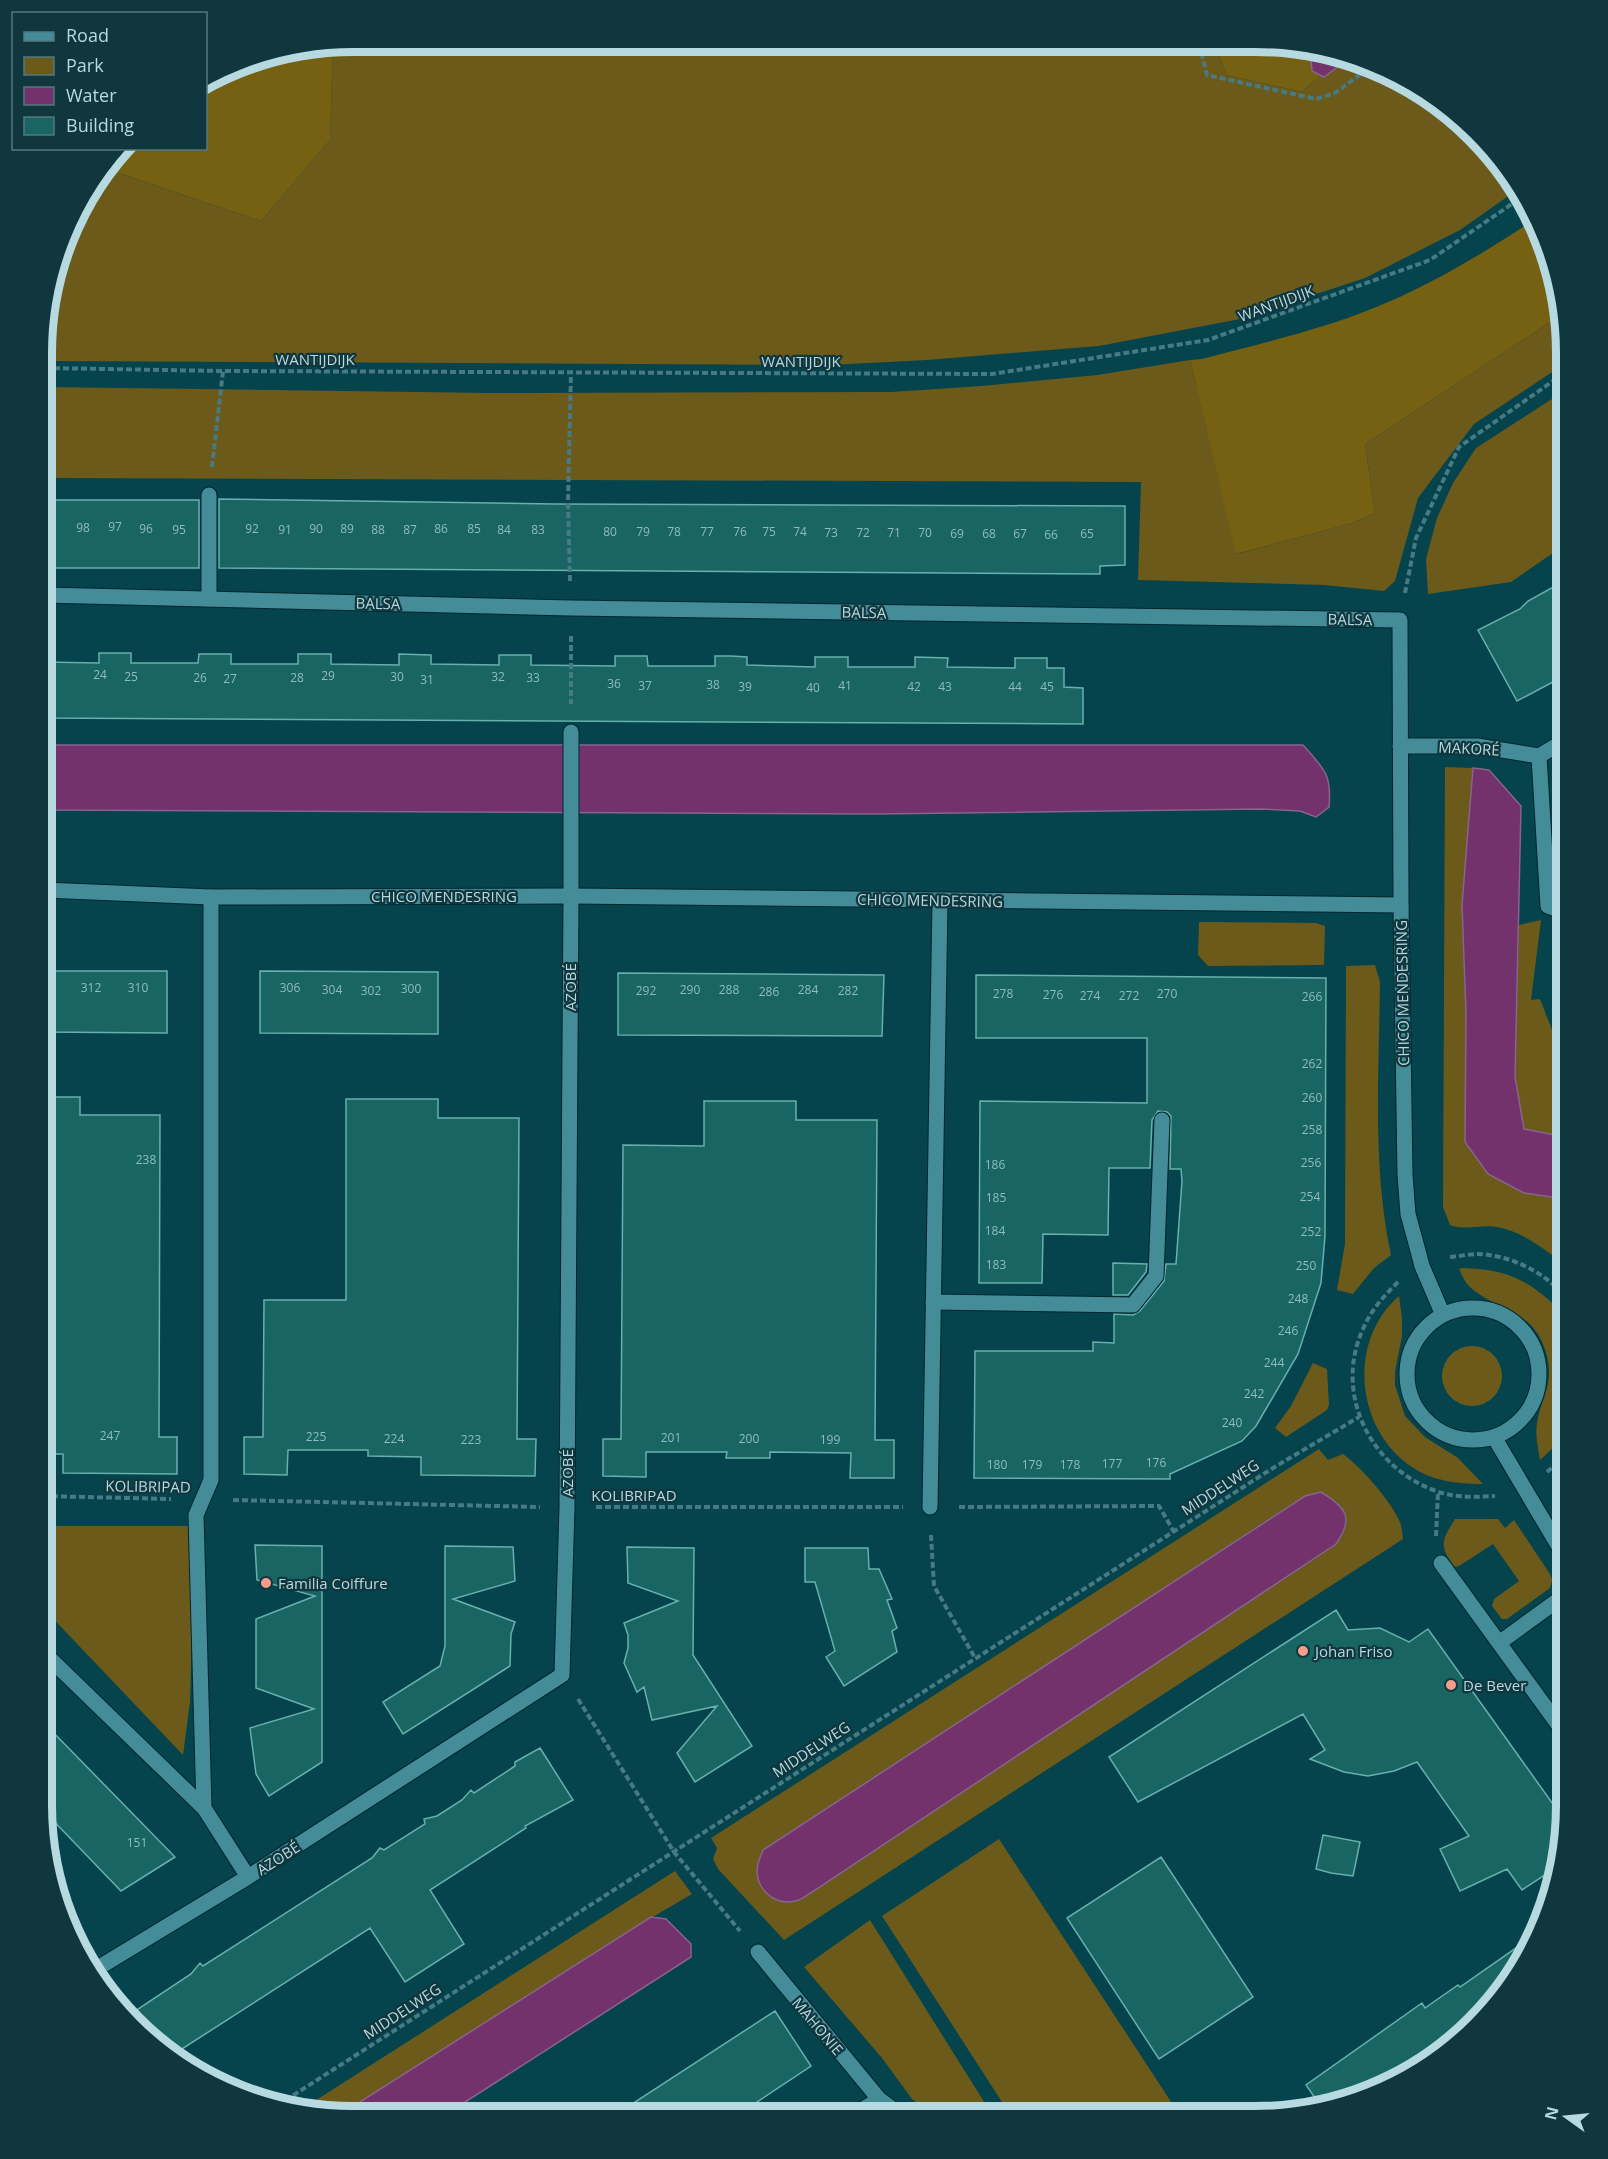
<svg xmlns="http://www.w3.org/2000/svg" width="1608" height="2159" font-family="'Open Sans',sans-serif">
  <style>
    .green { fill: #6c5a1b; fill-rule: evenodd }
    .forest { fill: #766011 }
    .water { fill: #73326b; stroke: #87648e; stroke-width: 1.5 }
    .building { fill: #186563; stroke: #67b0ad; stroke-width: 1.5 }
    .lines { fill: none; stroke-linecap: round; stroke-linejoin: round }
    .service-casing { stroke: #00272e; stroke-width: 17 }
    .pedestrian-casing { stroke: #00272e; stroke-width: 17 }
    .minor-casing { stroke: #00272e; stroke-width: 17 }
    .tertiary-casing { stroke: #00272e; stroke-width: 17 }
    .path { stroke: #477a83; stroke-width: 4; stroke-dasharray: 6 3; stroke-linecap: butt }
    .service { stroke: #458c99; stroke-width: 15 }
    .pedestrian { stroke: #458c99; stroke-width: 15 }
    .minor { stroke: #458c99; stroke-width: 15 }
    .tertiary { stroke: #458c99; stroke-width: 15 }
    .poi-dot { fill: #f49d8c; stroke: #10373e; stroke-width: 2 }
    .labels { text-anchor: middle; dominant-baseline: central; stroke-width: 4.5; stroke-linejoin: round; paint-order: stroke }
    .number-label { font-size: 12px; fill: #8fbcc1 }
    .street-label { font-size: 15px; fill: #b7d9e0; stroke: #10373e }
    .poi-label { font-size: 15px; fill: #b7d9e0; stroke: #10373e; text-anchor: start }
    .rim { fill: none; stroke: #b7d9e0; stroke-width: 8 }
  </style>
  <rect width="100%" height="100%" fill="#05434d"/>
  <!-- green -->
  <path class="green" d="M353,42l862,2 11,31 76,17 19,-17 3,2 24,-18c51,13 105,49 140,88 11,13 20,29 29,43l-57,40 -95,48 -125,41 -141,27 -172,14 -97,5 -785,-4v-49l39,-114 23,-29 154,52 69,-81 3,-95z
    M1561,315l5,48 -92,61 -56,74 -23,83 -11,10 -60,-6 -186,-5 3,-98 -1097,-4 1,-91 445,6 401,-1 91,-6 115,-11 93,-15 47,194 115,-31 23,-10 -10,-69z
    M1566,390v154l-55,38 -83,12 -2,-35 11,-41 16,-35 23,-35z
    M1445,767l28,1 -11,137 4,107 -1,130 96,57h5v54l-14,2c-16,-12 -34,-24 -55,-28 -16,-3 -32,4 -47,-2l-7,-18z
    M1541,920l-10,80 9,-1 26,67v71l-42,-8 -9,-52 4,-152z
    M1199,922l117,1 9,3 -1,39 -116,1 -10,-11z
    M1375,965l5,17c-1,91 -8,184 11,273l-17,13 -21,26 -16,-4 8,-46 1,-278z
    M1462,1268c37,1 60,8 88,33 5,5 14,14 16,22 3,12 0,45 0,59 -1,39 6,51 -26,78 -2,-12 -5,-25 -3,-37 4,-26 17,-37 10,-67 -12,-47 -46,-43 -76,-68 -6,-5 -9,-13 -12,-19z
    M1399,1296l3,22v18l-7,36v13l10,31 20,21 33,21 25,26c-27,0 -52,-3 -74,-19 -54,-39 -61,-125 -10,-169z
    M1442 1376a30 30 0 1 1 60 0a30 30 0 1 1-60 0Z
    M1313,1363l14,6 2,36 -2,5 -41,27 -11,-9 16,-22z
    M1319,1449l9,11 15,-6c18,13 47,46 56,66 3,5 3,12 4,19l-619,401 -66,-71 -5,-10 4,-11 -6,-10zM1304,1496l33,6c12,20 12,23 -1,42l-524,348c-5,3 -11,8 -17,9 -23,5 -43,-15 -37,-38 1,-4 4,-9 5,-13z
    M1455,1519h43l7,9 9,-8 36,54 2,6 -2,8 -43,31h-5l-10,-13 2,-7 25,-18 -26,-37 -34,22 -4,1c-17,-21 -13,-27 0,-48z
    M43,1526h152l-5,176 -7,53 -141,-148z
    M999,1839l182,278 -170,-1 -129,-200z
    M675,1871l17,23 -41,24 -310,196h-28l-14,-3z
    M870,1920l123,196h-59l-22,-17 -30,-41 -78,-91z"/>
  <!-- forest -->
  <path class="forest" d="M1215,44l81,1 14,4 2,22 9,4 -19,17 -76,-17z
    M333,45l-3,95 -69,81 -154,-52 17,-20 82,-1v-62l47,-27z
    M1535,219l20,54 6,42 -196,129 10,69 -23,10 -116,31 -46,-194 12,-1c56,-15 118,-29 172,-51 57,-23 110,-55 161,-89z"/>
  <!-- water -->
  <path class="water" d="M1310,49l38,10 -24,18 -12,-6z
    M44,745h1259c21,24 29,29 26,62l-13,10 -16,-6 -39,-2 -385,5 -832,-4z
    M1473,768l16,2 32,36 -6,271 9,52 42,8v62l-42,-6 -36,-19 -23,-32 1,-130 -4,-107z
    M1321,1492c26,16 33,26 15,52l-524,348c-5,3 -11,8 -17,9 -23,5 -42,-15 -37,-37 1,-5 4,-10 5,-14l542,-354z
    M651,1917l15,2 25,25v13l-246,158 -104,-1z"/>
  <!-- building -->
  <path class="building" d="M219,499l335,5 571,2v59l-25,1v8l-881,-6z
    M44,500h155v68h-155z
    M1566,580v95l-49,26 -39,-71 42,-21 8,-8z
    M99,653h32v10h67l1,-9h32v10h67v-10h33v10l68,1v-11l32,1v9l68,1v-10h32v10l84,1v-10h32l1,10h67v-10h16l16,1v8l68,2v-10h33v10h67v-10l33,1 -1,9 68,1v-10h32v10h17v19l19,1v36l-1039,-6v-56l55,1z
    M44,971h123v62l-124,-1z
    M260,971l178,1v62l-178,-1z
    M618,973l266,2 -2,61 -264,-1z
    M976,975l350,3 -1,258 -4,47 -23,71 -42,72 -14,15 -72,33v5l-196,-1 1,-127h118v-9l21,1v-29l19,1 7,-4 24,-30 2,-17h10l6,-83 -1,-12h-11l1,-53 -4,-4 -9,-1 -6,9 -2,48h-41l-1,67 -65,-1 -1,49h-63l1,-182 167,2v-65h-171z
    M43,1097h37v18h80l-1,322h18v37l-114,-1v-19h-20z
    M346,1099h92v19h81l-2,321h19l-1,37 -114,-1v-18l-53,-1v-6h-80l-1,25 -43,-1v-37h19l1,-137h82z
    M704,1101h92v19h81l-2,320h19v38h-44l1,-25 -81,-1v6h-44l1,-6h-81v25l-43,-1v-37h18l2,-294 81,1z
    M1113,1263l34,1 -1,8 -18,23h-15z
    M255,1545l67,1v216l-53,34 -13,-22 -6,-46 64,-19 -58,-21v-69l59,-23 -58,-16z
    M445,1546l68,1 2,34 -62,18 62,23 -4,12 -1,32 -107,68 -20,-32 57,-36 5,-20z
    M627,1547l67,1 -1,107 59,91 -57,36 -18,-29 40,-47 -65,14 -8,-33 -7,5 -13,-29 4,-15v-13l-4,-12 54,-22 -50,-18z
    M805,1548h63l1,21h10l13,30 -5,1 10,28 -5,3 5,21 -53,34 -18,-29 9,-6 -20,-69h-10z
    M1336,1610l12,20 32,-2 29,14 19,-13 137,192 -8,46 -35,23 -15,-21 -47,22 -20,-42 29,-13 -52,-74 -23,9 -26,5 -24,-4 -34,-13 15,-9 -22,-36 -165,88 -29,-45z
    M42,1721l89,91 44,45 -54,34 -79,-82z
    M540,1748l33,52 -48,26 1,2 -96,62 34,54 -59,38 -35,-54 -199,128 -45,-39 65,-43 9,-11 3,3 169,-108 8,-10 4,2 41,-26 -1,-5 13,-3 25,-16 9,-10 3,3 41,-27v-4z
    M1323,1835l37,7 -7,34 -22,-3 -15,-4z
    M1161,1857l92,140 -94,62 -92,-141z
    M1536,1934l-23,45 -53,61 -67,45 -58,21 -13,2 -16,-23 116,-82 3,5 33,-23 2,2z
    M775,2011l36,55 -75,50 -121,-1z"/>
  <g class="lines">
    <defs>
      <path id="service" d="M933,1302l200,3 23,-29 6,-156"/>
      <path id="pedestrian" d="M209,599v-104
        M571,732v164"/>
      <path id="minor" d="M44,595l527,13 829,12 1,285
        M1400,746h77l62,10 27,-16
        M1539,756l9,150 18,7
        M930,1507l10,-606
        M1441,1563l124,171
        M1499,1643l66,-48
        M42,1651l162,157 44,69
        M204,1808l-8,-293 15,-35v-583
        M758,1952l121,147
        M93,1971l155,-94 314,-202 5,-168 4,-611
        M852,2116l27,-17 23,17"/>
      <path id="tertiary" d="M44,890l167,7 360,-1 830,9 4,270 3,39 9,33 5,19 21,49
        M1407 1374a66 66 0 1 1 132 0a66 66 0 1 1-132 0Z
        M1494,1437l71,120"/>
    </defs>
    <!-- service casing -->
    <use href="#service" class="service-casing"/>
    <!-- pedestrian casing -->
    <use href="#pedestrian" class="pedestrian-casing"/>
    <!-- minor casing -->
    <use href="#minor" class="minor-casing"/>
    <!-- tertiary casing -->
    <use href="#tertiary" class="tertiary-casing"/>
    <!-- path -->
    <path class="path" d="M1199,44l8,31 109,24 19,-6 38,-28
      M45,368l178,3 769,3 216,-34 222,-80 92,-63
      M212,467l11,-96
      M570,581l-2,-78 3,-132
      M1405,593l11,-55 43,-91 107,-75
      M571,636v68
      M1450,1257c10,-1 20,-3 29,-3 33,2 66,18 87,44
      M1398,1282c-14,14 -27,28 -35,47 -30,65 8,139 73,162 19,7 39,6 59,5
      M1557,1287l9,-5
      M1547,1472l18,-16
      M43,1496l128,3
      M233,1500l307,7
      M596,1507h307
      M959,1507l200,-1 15,26
      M931,1535l3,51 41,72
      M1436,1536l2,-44
      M578,1699l96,153 66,79
      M278,2105l995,-637 86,-51"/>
    <!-- service -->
    <use href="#service" class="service"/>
    <!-- pedestrian -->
    <use href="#pedestrian" class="pedestrian"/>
    <!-- minor -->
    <use href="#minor" class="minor"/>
    <!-- tertiary -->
    <use href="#tertiary" class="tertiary"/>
  </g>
  <!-- markers -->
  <g class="poi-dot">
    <circle cx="266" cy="1583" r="6"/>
    <circle cx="1303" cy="1651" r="6"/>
    <circle cx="1451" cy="1685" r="6"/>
  </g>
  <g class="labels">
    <!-- number labels -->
    <g class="number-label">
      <text x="115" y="526">97</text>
      <text x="83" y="527">98</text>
      <text x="146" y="528">96</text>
      <text x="252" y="528">92</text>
      <text x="316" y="528">90</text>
      <text x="347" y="528">89</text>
      <text x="441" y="528">86</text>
      <text x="474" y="528">85</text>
      <text x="179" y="529">95</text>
      <text x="285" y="529">91</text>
      <text x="378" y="529">88</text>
      <text x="410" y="529">87</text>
      <text x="504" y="529">84</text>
      <text x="538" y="529">83</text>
      <text x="610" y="531">80</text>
      <text x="643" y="531">79</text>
      <text x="674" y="531">78</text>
      <text x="707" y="531">77</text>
      <text x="740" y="531">76</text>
      <text x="769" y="531">75</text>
      <text x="800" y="531">74</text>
      <text x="831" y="532">73</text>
      <text x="863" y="532">72</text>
      <text x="894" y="532">71</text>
      <text x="925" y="532">70</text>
      <text x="957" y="533">69</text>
      <text x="989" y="533">68</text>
      <text x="1020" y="533">67</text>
      <text x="1087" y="533">65</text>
      <text x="1051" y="534">66</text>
      <text x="100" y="674">24</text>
      <text x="328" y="675">29</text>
      <text x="131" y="676">25</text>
      <text x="397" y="676">30</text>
      <text x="498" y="676">32</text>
      <text x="200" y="677">26</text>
      <text x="297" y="677">28</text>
      <text x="533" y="677">33</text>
      <text x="230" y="678">27</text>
      <text x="427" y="679">31</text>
      <text x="614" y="683">36</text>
      <text x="713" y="684">38</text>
      <text x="645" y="685">37</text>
      <text x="845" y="685">41</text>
      <text x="745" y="686">39</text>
      <text x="914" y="686">42</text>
      <text x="945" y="686">43</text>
      <text x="1015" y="686">44</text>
      <text x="1047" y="686">45</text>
      <text x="813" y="687">40</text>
      <text x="91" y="987">312</text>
      <text x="138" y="987">310</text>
      <text x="290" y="987">306</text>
      <text x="411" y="988">300</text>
      <text x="332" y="989">304</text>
      <text x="690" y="989">290</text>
      <text x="729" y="989">288</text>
      <text x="808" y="989">284</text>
      <text x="371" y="990">302</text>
      <text x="646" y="990">292</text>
      <text x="848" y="990">282</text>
      <text x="769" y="991">286</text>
      <text x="1003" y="993">278</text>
      <text x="1167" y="993">270</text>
      <text x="1053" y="994">276</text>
      <text x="1090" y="995">274</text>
      <text x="1129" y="995">272</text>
      <text x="1312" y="996">266</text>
      <text x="1312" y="1063">262</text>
      <text x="1312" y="1097">260</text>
      <text x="1312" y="1129">258</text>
      <text x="146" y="1159">238</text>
      <text x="1311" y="1162">256</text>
      <text x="995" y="1164">186</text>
      <text x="1310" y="1196">254</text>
      <text x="996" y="1197">185</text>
      <text x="995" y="1230">184</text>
      <text x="1311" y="1231">252</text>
      <text x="996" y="1264">183</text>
      <text x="1306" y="1265">250</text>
      <text x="1298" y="1298">248</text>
      <text x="1288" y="1330">246</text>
      <text x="1274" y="1362">244</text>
      <text x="1254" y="1393">242</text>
      <text x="1232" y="1422">240</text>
      <text x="110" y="1435">247</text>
      <text x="316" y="1436">225</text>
      <text x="671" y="1437">201</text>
      <text x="394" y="1438">224</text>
      <text x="749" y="1438">200</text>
      <text x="471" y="1439">223</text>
      <text x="830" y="1439">199</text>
      <text x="1156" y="1462">176</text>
      <text x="1112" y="1463">177</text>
      <text x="997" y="1464">180</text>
      <text x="1032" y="1464">179</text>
      <text x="1070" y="1464">178</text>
      <text x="137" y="1842">151</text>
    </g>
    <!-- street labels -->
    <g class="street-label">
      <text transform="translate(1276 303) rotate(-20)">WANTIJDIJK</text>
      <text x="315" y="359">WANTIJDIJK</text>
      <text x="801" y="361">WANTIJDIJK</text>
      <text transform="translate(378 603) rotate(1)">BALSA</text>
      <text transform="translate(864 612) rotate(1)">BALSA</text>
      <text transform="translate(1350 619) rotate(1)">BALSA</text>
      <text transform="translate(1469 748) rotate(3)">MAKORÉ</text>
      <text x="444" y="896">CHICO MENDESRING</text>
      <text transform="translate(930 900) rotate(1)">CHICO MENDESRING</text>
      <text transform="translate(570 987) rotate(-90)">AZOBÉ</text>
      <text transform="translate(1402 993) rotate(-91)">CHICO MENDESRING</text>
      <text transform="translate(567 1473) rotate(-90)">AZOBÉ</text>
      <text transform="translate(148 1486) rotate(1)">KOLIBRIPAD</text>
      <text transform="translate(1220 1487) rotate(-33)">MIDDELWEG</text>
      <text x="634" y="1495">KOLIBRIPAD</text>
      <text transform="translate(811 1749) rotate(-33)">MIDDELWEG</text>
      <text transform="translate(278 1858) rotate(-33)">AZOBÉ</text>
      <text transform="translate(402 2011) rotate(-33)">MIDDELWEG</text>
      <text transform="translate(818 2026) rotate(50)">MAHONIE</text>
    </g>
    <!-- poi labels -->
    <g class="poi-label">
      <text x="278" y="1583">Familia Coiffure</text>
      <text x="1315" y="1651">Johan Friso</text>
      <text x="1463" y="1685">De Bever</text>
    </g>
  </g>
  <!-- crop -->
  <path d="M0 0H1608V2159H0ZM353 52H1255A301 301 0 0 1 1556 353V1805A301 301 0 0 1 1255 2106H353A301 301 0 0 1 52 1805V353A301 301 0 0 1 353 52Z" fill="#10373e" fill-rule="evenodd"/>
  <path class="rim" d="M353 52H1255A301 301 0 0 1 1556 353V1805A301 301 0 0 1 1255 2106H353A301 301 0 0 1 52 1805V353A301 301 0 0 1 353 52Z"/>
  <!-- legend -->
  <rect x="12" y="12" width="195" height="138" fill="#10373e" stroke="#53787f" stroke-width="1.5"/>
  <rect x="24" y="32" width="30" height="9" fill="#458c99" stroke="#53787f" stroke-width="1.5"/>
  <text x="66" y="42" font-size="18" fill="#b7d9e0">Road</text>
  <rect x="24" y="57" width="30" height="18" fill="#6c5a1b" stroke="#53787f" stroke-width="1.5"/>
  <text x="66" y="72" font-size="18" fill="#b7d9e0">Park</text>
  <rect x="24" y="87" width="30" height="18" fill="#73326b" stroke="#53787f" stroke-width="1.5"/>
  <text x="66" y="102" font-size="18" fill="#b7d9e0">Water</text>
  <rect x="24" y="117" width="30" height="18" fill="#186563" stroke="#53787f" stroke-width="1.5"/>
  <text x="66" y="132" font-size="18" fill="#b7d9e0">Building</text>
  <!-- north arrow -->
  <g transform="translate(1566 2117) rotate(285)" stroke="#10373e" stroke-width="4.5" paint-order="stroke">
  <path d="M0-4.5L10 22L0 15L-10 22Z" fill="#b7d9e0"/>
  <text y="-9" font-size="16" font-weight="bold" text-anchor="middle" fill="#b7d9e0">N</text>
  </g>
</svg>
